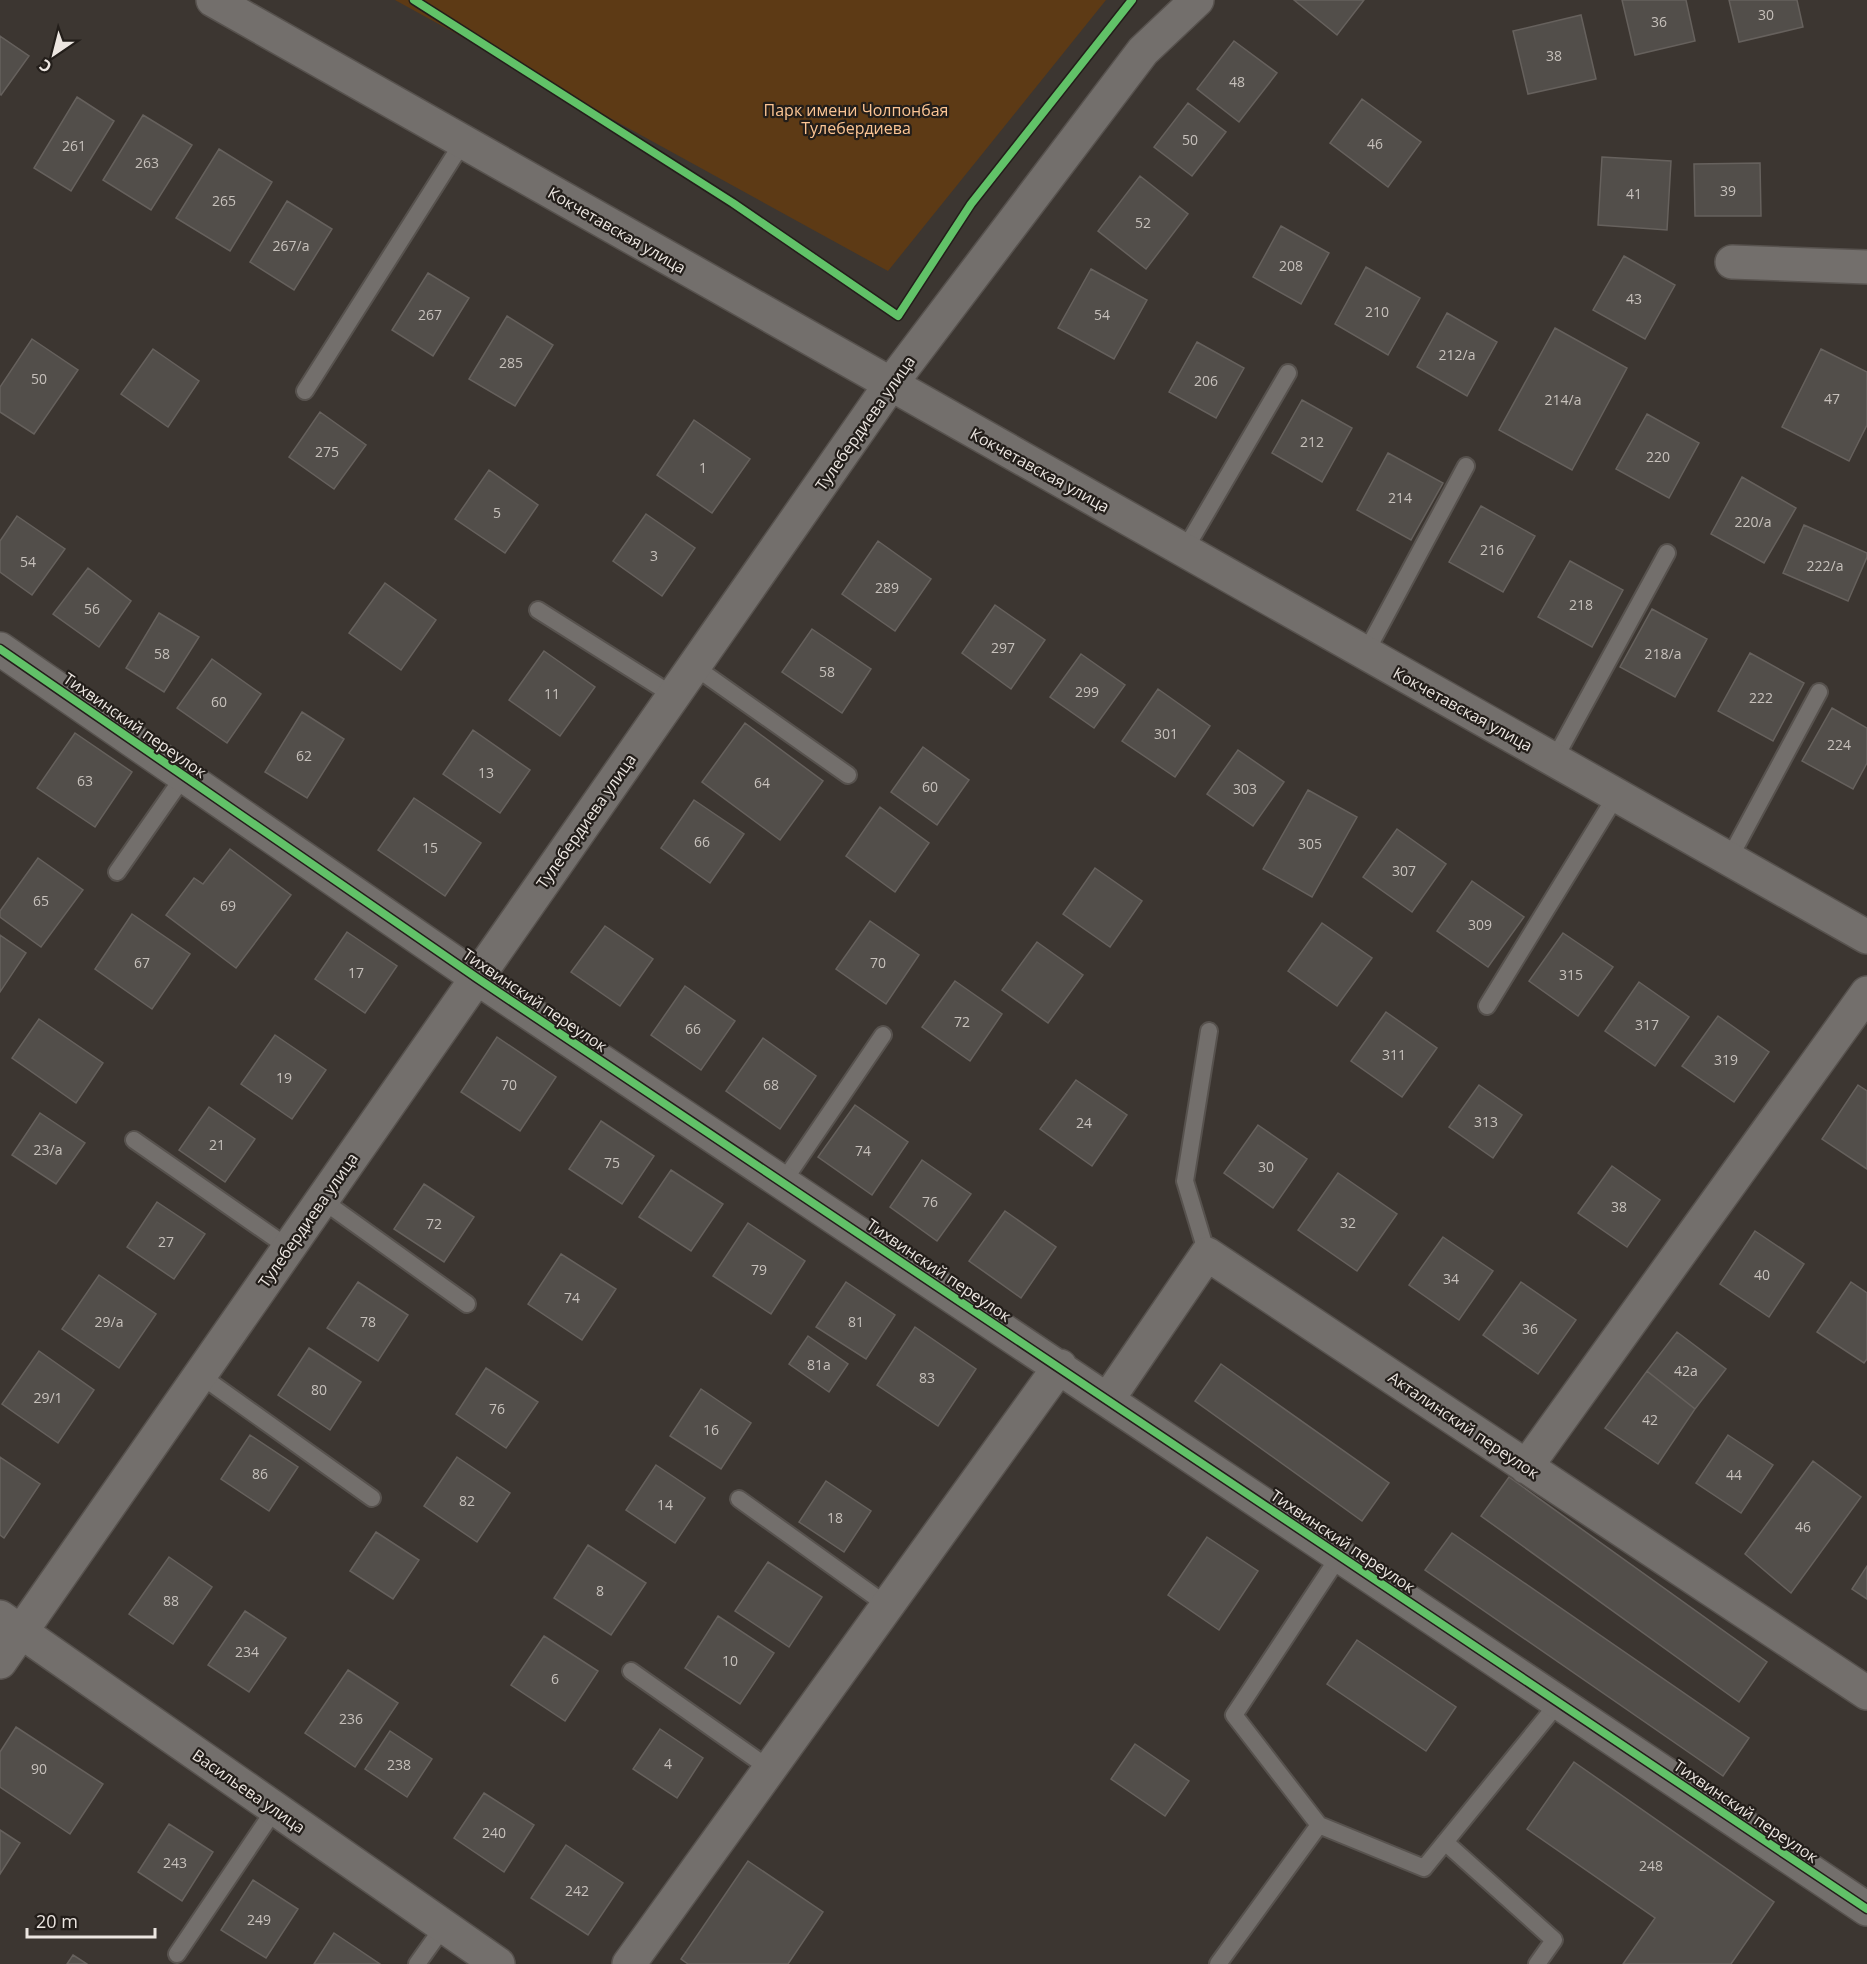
<svg xmlns="http://www.w3.org/2000/svg" width="1867" height="1964" font-family="'Open Sans',sans-serif">
  <style>
    .green { fill: #5d3a15 }
    .building { fill: #524e4a; stroke: #66615d; stroke-width: 1.5 }
    .lines { fill: none; stroke-linecap: round; stroke-linejoin: round }
    .lane-casing { stroke: #57524e; stroke-width: 20 }
    .street-casing { stroke: #57524e; stroke-width: 36 }
    .lane { stroke: #736f6c; stroke-width: 16 }
    .street { stroke: #736f6c; stroke-width: 33 }
    .cycleway-casing { stroke: #231e1a; stroke-width: 11 }
    .cycleway { stroke: #61c268; stroke-width: 8 }
    .labels { text-anchor: middle; dominant-baseline: central; stroke-width: 4.5; stroke-linejoin: round; paint-order: stroke }
    .number-label { font-size: 14px; fill: #c6c0bb }
    .park-label { font-size: 16px; fill: #fcc594; stroke: #231e1a }
    .street-label { font-size: 16px; fill: #ece6e1; stroke: #231e1a }
  </style>
  <rect width="100%" height="100%" fill="#3c3631"/>
  <!-- green -->
  <path class="green" d="M395,0h711l-218,271z"/>
  <!-- building -->
  <path class="building" d="M1294,0h70l-27,35z
    M1622,0h64l9,41 -60,14z
    M1729,0h68l6,27 -64,15z
    M1581,15l15,64 -68,15 -15,-63z
    M0,36l29,20 -28,39 -1,-1z
    M1234,41l43,32 -38,49 -42,-33z
    M77,97l37,24 -43,70 -37,-23z
    M1362,99l59,43 -33,45 -58,-44z
    M1188,103l38,29 -34,44 -38,-29z
    M143,115l49,30 -41,65 -48,-30z
    M219,149l53,33 -42,69 -54,-33z
    M1602,157l69,4 -4,69 -69,-5z
    M1760,163l1,53h-66l-1,-52z
    M1140,176l48,38 -42,55 -48,-38z
    M287,201l45,28 -38,61 -44,-28z
    M1281,226l48,27 -28,51 -48,-27z
    M1624,256l51,29 -30,54 -52,-29z
    M1366,267l54,31 -32,57 -53,-31z
    M1091,269l56,31 -33,59 -56,-31z
    M428,273l41,25 -36,58 -41,-26z
    M1447,313l50,29 -30,54 -50,-29z
    M507,316l46,29 -38,61 -46,-27z
    M1555,328l72,40 -55,102 -73,-40z
    M32,339l46,31 -44,64 -34,-22v-25z
    M1197,342l47,26 -28,50 -47,-26z
    M153,349l46,32 -31,46 -47,-33z
    M1821,349l46,23v53l-18,36 -67,-34z
    M1302,400l50,28 -30,54 -50,-29z
    M320,412l46,33 -32,44 -45,-32z
    M1647,414l52,29 -30,55 -53,-29z
    M694,420l56,39 -38,54 -55,-38z
    M1388,453l55,30 -32,57 -54,-30z
    M489,470l49,35 -33,48 -50,-34z
    M1742,477l54,31 -32,55 -53,-29z
    M1481,506l54,30 -32,56 -54,-30z
    M646,514l49,34 -33,48 -49,-35z
    M17,516l48,33 -33,46 -32,-23v-31z
    M1804,525l63,28v4l-19,44 -65,-28z
    M878,541l53,38 -36,52 -53,-37z
    M1570,561l53,29 -31,57 -54,-30z
    M88,568l43,33 -32,46 -46,-33z
    M385,583l51,37 -35,50 -52,-37z
    M995,605l50,35 -34,49 -49,-36z
    M1652,609l55,30 -32,58 -55,-30z
    M159,613l40,24 -35,55 -38,-24z
    M812,629l59,40 -29,44 -60,-41z
    M544,651l51,36 -35,49 -51,-36z
    M1750,653l54,30 -31,58 -55,-30z
    M1081,654l44,31 -31,43 -44,-31z
    M212,659l49,35 -34,49 -50,-35z
    M1158,689l52,37 -35,51 -53,-36z
    M1832,708l35,20v35l-14,26 -51,-28z
    M302,712l42,27 -37,59 -42,-26z
    M745,723l78,58 -43,59 -78,-58z
    M473,730l57,40 -30,43 -57,-39z
    M75,733l57,39 -37,55 -58,-39z
    M923,747l46,33 -32,45 -46,-33z
    M1238,750l46,32 -31,44 -46,-32z
    M1308,790l49,27 -45,80 -49,-28z
    M414,798l67,45 -36,53 -67,-46z
    M694,800l50,34 -34,49 -49,-35z
    M880,807l49,36 -34,49 -49,-36z
    M1397,829l49,35 -34,48 -49,-35z
    M230,849l61,46 -55,73 -70,-53 28,-37 9,6z
    M38,858l45,32 -42,57 -41,-30v-6z
    M1095,868l47,33 -32,46 -47,-33z
    M1472,881l52,36 -36,50 -51,-36z
    M132,914l58,40 -38,55 -57,-40z
    M870,921l49,34 -33,49 -50,-35z
    M1322,923l50,35 -35,48 -49,-35z
    M605,926l48,33 -33,47 -49,-34z
    M347,932l50,34 -32,47 -50,-34z
    M1563,933l50,34 -35,49 -49,-35z
    M0,935l26,18 -26,39z
    M1037,942l46,33 -35,48 -46,-33z
    M955,981l47,33 -32,47 -48,-34z
    M1639,982l50,35 -34,49 -50,-35z
    M685,986l50,35 -34,49 -50,-35z
    M1386,1012l51,36 -35,49 -51,-36z
    M1718,1016l51,36 -35,50 -52,-36z
    M39,1019l64,44 -27,40 -64,-45z
    M275,1035l51,35 -34,49 -51,-35z
    M497,1037l59,40 -36,54 -59,-39z
    M763,1038l53,38 -36,53 -54,-38z
    M1076,1080l51,35 -35,51 -52,-37z
    M1479,1085l43,30 -29,43 -44,-31z
    M1858,1085l9,6v78l-45,-30z
    M855,1105l53,37 -36,53 -54,-38z
    M209,1107l46,32 -30,43 -46,-32z
    M40,1113l45,30 -29,41 -44,-29z
    M601,1121l53,35 -32,48 -53,-35z
    M1258,1125l49,34 -34,49 -49,-35z
    M922,1160l49,34 -34,47 -47,-34z
    M1612,1166l48,34 -33,47 -49,-34z
    M671,1170l52,34 -32,47 -52,-34z
    M1338,1173l59,41 -40,57 -59,-41z
    M424,1184l50,33 -30,45 -50,-33z
    M157,1202l48,32 -31,45 -47,-32z
    M1005,1211l51,36 -35,51 -52,-37z
    M748,1223l57,38 -34,53 -58,-38z
    M1755,1231l49,33 -35,53 -49,-33z
    M1443,1237l50,34 -34,49 -50,-35z
    M561,1254l55,35 -34,51 -54,-36z
    M99,1275l57,39 -37,54 -57,-39z
    M358,1282l50,33 -30,46 -51,-33z
    M846,1282l49,33 -29,44 -50,-32z
    M1521,1282l55,38 -38,54 -55,-39z
    M1851,1282l16,11v66l-3,4 -47,-31z
    M915,1327l61,42 -38,57 -61,-41z
    M1677,1332l49,37 -31,40 -48,-38z
    M808,1336l40,28 -19,28 -40,-28z
    M309,1348l52,34 -31,48 -52,-35z
    M39,1351l55,39 -36,53 -56,-39z
    M1221,1364l168,119 -27,38 -167,-120z
    M486,1368l52,34 -32,46 -50,-34z
    M1647,1371l48,38 -37,55 -53,-36z
    M701,1389l50,34 -30,46 -51,-33z
    M250,1435l48,32 -29,44 -48,-32z
    M1728,1435l45,30 -32,48 -45,-30z
    M0,1457l40,27 -36,54 -4,-3z
    M457,1457l53,36 -33,49 -53,-36z
    M1813,1461l48,36 -70,96 -46,-39z
    M656,1465l49,33 -30,45 -49,-33z
    M1509,1477l258,185 -28,40 -258,-186z
    M826,1481l45,30 -27,41 -45,-30z
    M376,1532l43,28 -26,39 -43,-28z
    M1452,1533l297,205 -26,38 -298,-206z
    M1207,1537l51,34 -39,59 -51,-35z
    M588,1545l58,38 -35,52 -57,-37z
    M169,1557l43,30 -39,57 -44,-30z
    M768,1562l54,35 -33,50 -54,-36z
    M1867,1566v33l-15,-10z
    M245,1611l41,27 -37,54 -41,-27z
    M718,1616l56,37 -34,51 -55,-36z
    M544,1636l54,35 -33,50 -54,-36z
    M1357,1640l99,67 -30,44 -99,-67z
    M348,1670l50,33 -43,64 -50,-34z
    M16,1727l87,57 -33,50 -70,-47v-35z
    M660,1729l43,29 -26,40 -44,-29z
    M390,1731l42,28 -25,38 -42,-28z
    M1135,1744l54,37 -24,35 -54,-37z
    M1574,1762l200,140 -43,62h-108l32,-46 -128,-89z
    M484,1793l50,32 -30,47 -50,-34z
    M169,1824l44,28 -31,49 -44,-29z
    M0,1830l20,13 -20,31z
    M566,1845l57,38 -35,52 -57,-37z
    M748,1861l75,51 -35,52h-100l-7,-5z
    M253,1880l45,29 -32,49 -45,-28z
    M334,1933l46,31h-66z
    M73,1955l14,9h-20z"/>
  <g class="lines">
    <defs>
      <path id="lane" d="M305,391l158,-249
        M1184,551l104,-178
        M538,610l136,86
        M1365,654l101,-188
        M695,667l153,108
        M1554,760l113,-207
        M1729,859l90,-167
        M117,872l67,-96
        M1487,1006l129,-210
        M134,1140l155,108
        M783,1182l100,-147
        M322,1200l145,104
        M1207,1254l-22,-73 24,-150
        M200,1375l172,123
        M739,1499l149,107
        M631,1671l139,98
        M1319,1825l-85,-110 106,-160
        M1445,1842l109,98 -17,24
        M177,1954l98,-145
        M417,1964l27,-38
        M1218,1964l101,-139 105,43 135,-166"/>
      <path id="street" d="M213,0l1654,937
        M1732,262l135,5
        M0,649l477,329 1390,931
        M1108,1399l99,-145 660,439
        M1526,1467l341,-474
        M0,1617l498,347
        M0,1662l890,-1277 253,-334 54,-51
        M629,1964l431,-598"/>
    </defs>
    <!-- lane casing -->
    <use href="#lane" class="lane-casing"/>
    <!-- street casing -->
    <use href="#street" class="street-casing"/>
    <!-- lane -->
    <use href="#lane" class="lane"/>
    <!-- street -->
    <use href="#street" class="street"/>
    <defs>
      <path id="cycleway" d="M414,0l319,203 165,113 73,-112 161,-204
        M0,649l477,329 1390,931"/>
    </defs>
    <!-- cycleway casing -->
    <use href="#cycleway" class="cycleway-casing"/>
    <!-- cycleway -->
    <use href="#cycleway" class="cycleway"/>
  </g>
  <g class="labels">
    <!-- number labels -->
    <g class="number-label">
      <text x="1766" y="14">30</text>
      <text x="1659" y="21">36</text>
      <text x="1554" y="55">38</text>
      <text x="1237" y="81">48</text>
      <text x="1190" y="139">50</text>
      <text x="1375" y="143">46</text>
      <text x="74" y="145">261</text>
      <text x="147" y="162">263</text>
      <text x="1728" y="190">39</text>
      <text x="1634" y="193">41</text>
      <text x="224" y="200">265</text>
      <text x="1143" y="222">52</text>
      <text x="291" y="245">267/а</text>
      <text x="1291" y="265">208</text>
      <text x="1634" y="298">43</text>
      <text x="1377" y="311">210</text>
      <text x="430" y="314">267</text>
      <text x="1102" y="314">54</text>
      <text x="1457" y="354">212/а</text>
      <text x="511" y="362">285</text>
      <text x="39" y="378">50</text>
      <text x="1206" y="380">206</text>
      <text x="1832" y="398">47</text>
      <text x="1563" y="399">214/а</text>
      <text x="1312" y="441">212</text>
      <text x="327" y="451">275</text>
      <text x="1658" y="456">220</text>
      <text x="703" y="467">1</text>
      <text x="1400" y="497">214</text>
      <text x="497" y="512">5</text>
      <text x="1753" y="521">220/а</text>
      <text x="1492" y="549">216</text>
      <text x="654" y="555">3</text>
      <text x="28" y="561">54</text>
      <text x="1825" y="565">222/а</text>
      <text x="887" y="587">289</text>
      <text x="1581" y="604">218</text>
      <text x="92" y="608">56</text>
      <text x="1003" y="647">297</text>
      <text x="162" y="653">58</text>
      <text x="1663" y="653">218/а</text>
      <text x="827" y="671">58</text>
      <text x="1087" y="691">299</text>
      <text x="552" y="693">11</text>
      <text x="1761" y="697">222</text>
      <text x="219" y="701">60</text>
      <text x="1166" y="733">301</text>
      <text x="1839" y="744">224</text>
      <text x="304" y="755">62</text>
      <text x="486" y="772">13</text>
      <text x="85" y="780">63</text>
      <text x="762" y="782">64</text>
      <text x="930" y="786">60</text>
      <text x="1245" y="788">303</text>
      <text x="702" y="841">66</text>
      <text x="1310" y="843">305</text>
      <text x="430" y="847">15</text>
      <text x="1404" y="870">307</text>
      <text x="41" y="900">65</text>
      <text x="228" y="905">69</text>
      <text x="1480" y="924">309</text>
      <text x="142" y="962">67</text>
      <text x="878" y="962">70</text>
      <text x="356" y="972">17</text>
      <text x="1571" y="974">315</text>
      <text x="962" y="1021">72</text>
      <text x="1647" y="1024">317</text>
      <text x="693" y="1028">66</text>
      <text x="1394" y="1054">311</text>
      <text x="1726" y="1059">319</text>
      <text x="284" y="1077">19</text>
      <text x="509" y="1084">70</text>
      <text x="771" y="1084">68</text>
      <text x="1486" y="1121">313</text>
      <text x="1084" y="1122">24</text>
      <text x="217" y="1144">21</text>
      <text x="48" y="1149">23/а</text>
      <text x="863" y="1150">74</text>
      <text x="612" y="1162">75</text>
      <text x="1266" y="1166">30</text>
      <text x="930" y="1201">76</text>
      <text x="1619" y="1206">38</text>
      <text x="1348" y="1222">32</text>
      <text x="434" y="1223">72</text>
      <text x="166" y="1241">27</text>
      <text x="759" y="1269">79</text>
      <text x="1762" y="1274">40</text>
      <text x="1451" y="1278">34</text>
      <text x="572" y="1297">74</text>
      <text x="109" y="1321">29/а</text>
      <text x="368" y="1321">78</text>
      <text x="856" y="1321">81</text>
      <text x="1530" y="1328">36</text>
      <text x="819" y="1364">81а</text>
      <text x="1686" y="1370">42а</text>
      <text x="927" y="1377">83</text>
      <text x="319" y="1389">80</text>
      <text x="48" y="1397">29/1</text>
      <text x="497" y="1408">76</text>
      <text x="1650" y="1419">42</text>
      <text x="711" y="1429">16</text>
      <text x="260" y="1473">86</text>
      <text x="1734" y="1474">44</text>
      <text x="467" y="1500">82</text>
      <text x="665" y="1504">14</text>
      <text x="835" y="1517">18</text>
      <text x="1803" y="1526">46</text>
      <text x="600" y="1590">8</text>
      <text x="171" y="1600">88</text>
      <text x="247" y="1651">234</text>
      <text x="730" y="1660">10</text>
      <text x="555" y="1678">6</text>
      <text x="351" y="1718">236</text>
      <text x="668" y="1763">4</text>
      <text x="399" y="1764">238</text>
      <text x="39" y="1768">90</text>
      <text x="494" y="1832">240</text>
      <text x="175" y="1862">243</text>
      <text x="1651" y="1865">248</text>
      <text x="577" y="1890">242</text>
      <text x="259" y="1919">249</text>
    </g>
    <!-- park labels -->
    <g class="park-label">
      <text x="856" y="110">Парк имени Чолпонбая<tspan x="856" dy="18">Тулебердиева</tspan></text>
    </g>
    <!-- street labels -->
    <g class="street-label">
      <text transform="translate(617 230) rotate(30)">Кокчетавская улица</text>
      <text transform="translate(865 423) rotate(-55)">Тулебердиева улица</text>
      <text transform="translate(1040 470) rotate(29)">Кокчетавская улица</text>
      <text transform="translate(1463 709) rotate(29)">Кокчетавская улица</text>
      <text transform="translate(135 725) rotate(35)">Тихвинский переулок</text>
      <text transform="translate(586 821) rotate(-55)">Тулебердиева улица</text>
      <text transform="translate(535 1000) rotate(34)">Тихвинский переулок</text>
      <text transform="translate(308 1220) rotate(-55)">Тулебердиева улица</text>
      <text transform="translate(939 1270) rotate(34)">Тихвинский переулок</text>
      <text transform="translate(1464 1425) rotate(34)">Акталинский переулок</text>
      <text transform="translate(1343 1541) rotate(34)">Тихвинский переулок</text>
      <text transform="translate(249 1791) rotate(35)">Васильева улица</text>
      <text transform="translate(1746 1811) rotate(34)">Тихвинский переулок</text>
    </g>
  </g>
  <!-- north arrow -->
  <g transform="translate(54 54) rotate(215)" stroke="#231e1a" stroke-width="4.5" paint-order="stroke">
  <path d="M0-4.5L10 22L0 15L-10 22Z" fill="#ece6e1"/>
  <text y="-9" font-size="16" font-weight="bold" text-anchor="middle" fill="#ece6e1">С</text>
  </g>
  <!-- scale -->
  <path d="M27 1928v9h128v-9" fill="none" stroke="#ece6e1" stroke-width="3"/>
  <text x="36" y="1928" font-size="18" fill="#ece6e1" stroke="#231e1a" stroke-width="4.5" paint-order="stroke">20 m</text>
</svg>
